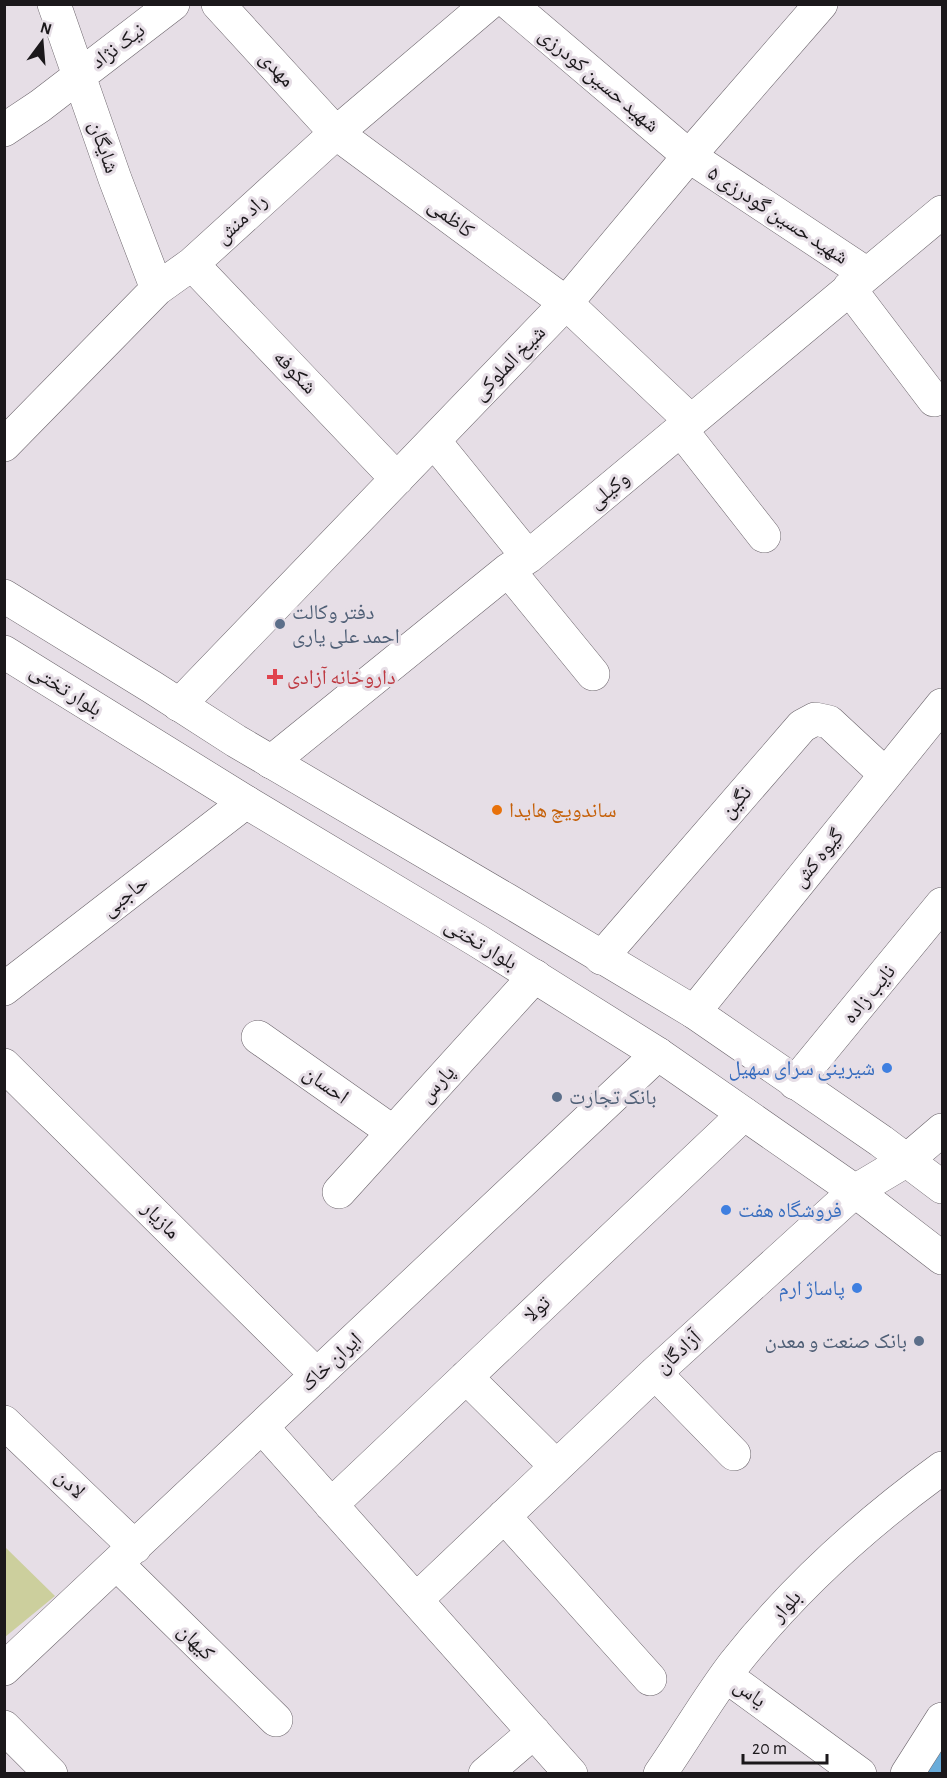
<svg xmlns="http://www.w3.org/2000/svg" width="947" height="1778" font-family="'Alegreya Sans','Noto Naskh Arabic',sans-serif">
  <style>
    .grass { fill: #cccf9d }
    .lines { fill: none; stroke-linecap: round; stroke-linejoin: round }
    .canal { stroke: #6aacda; stroke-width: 28 }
    .minor-casing { stroke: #6b646b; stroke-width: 34 }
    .major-casing { stroke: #6b646b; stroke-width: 34 }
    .minor { stroke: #fff; stroke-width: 33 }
    .major { stroke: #fff; stroke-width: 33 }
    .service-dot { fill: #5c6f8a; stroke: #e6dee6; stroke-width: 2 }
    .health-dot { fill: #e0444e; stroke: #e6dee6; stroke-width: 2 }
    .food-dot { fill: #e8710a; stroke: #e6dee6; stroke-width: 2 }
    .shop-dot { fill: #3f7fe0; stroke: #e6dee6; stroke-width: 2 }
    .labels { text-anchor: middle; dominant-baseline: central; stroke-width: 6; stroke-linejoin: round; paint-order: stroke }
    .street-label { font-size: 21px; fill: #1b181b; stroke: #e6dee6 }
    .service-label { font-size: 21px; fill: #4e5e75; stroke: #e6dee6; text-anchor: start }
    .health-label { font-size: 21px; fill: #be3a42; stroke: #e6dee6; text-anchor: start }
    .food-label { font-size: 21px; fill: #c56008; stroke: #e6dee6; text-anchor: start }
    .shop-label { font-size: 21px; fill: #366cbe; stroke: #e6dee6; text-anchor: end }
  </style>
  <rect width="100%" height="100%" fill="#e6dee6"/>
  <!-- grass -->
  <path class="grass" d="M5,1547l50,49 -50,41h-1z"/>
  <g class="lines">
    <!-- canal -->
    <path class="canal" d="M928,1774l14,-24"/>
    <defs>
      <path id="minor" d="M54,4l61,175 42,110
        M218,4l118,129 230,170 125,118
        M510,4l179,152 178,118
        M4,130l36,-24 133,-102
        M192,264l205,215
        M849,288l85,112
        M681,430l83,106
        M434,441l94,116
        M4,445l153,-156 35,-25 144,-131 152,-129
        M508,570l85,104
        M179,705l387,-402 123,-147 132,-152
        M271,762l237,-192 20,-13 414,-345
        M601,958l201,-232 13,-7 14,3 56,52
        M4,989l242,-187
        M694,1012l248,-307
        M258,1037l135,95
        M4,1065l313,310
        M795,1083l147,-179
        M339,1192l196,-216
        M655,1373l79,81
        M466,1377l90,89
        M4,1422l131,125
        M262,1427l309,347
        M331,1505l413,-391
        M504,1516l146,163
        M117,1564l159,156
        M416,1600l239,-227 200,-182 52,-31 35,-30
        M4,1669l654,-615
        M726,1676l134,98
        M4,1727l47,47
        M485,1774l49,-42
        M660,1774c25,-36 48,-76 74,-110 59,-75 131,-140 208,-196
        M907,1774l35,-55"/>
      <path id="major" d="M4,596l148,91 84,54 271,159 187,112 187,129 61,46
        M4,652l242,150 232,139 180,113 197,137 87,67"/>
    </defs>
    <!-- minor casing -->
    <use href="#minor" class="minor-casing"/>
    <!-- major casing -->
    <use href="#major" class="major-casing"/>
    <!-- minor -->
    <use href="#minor" class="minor"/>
    <!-- major -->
    <use href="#major" class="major"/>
  </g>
  <!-- markers -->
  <g class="service-dot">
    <circle cx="280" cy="624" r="6"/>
    <circle cx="557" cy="1097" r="6"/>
    <circle cx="919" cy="1341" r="6"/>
  </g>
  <path class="health-dot" d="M272 668h6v6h6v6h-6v6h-6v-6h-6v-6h6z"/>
  <circle class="food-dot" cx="497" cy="810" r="6"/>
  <g class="shop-dot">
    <circle cx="887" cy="1068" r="6"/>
    <circle cx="726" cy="1210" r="6"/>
    <circle cx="857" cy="1288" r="6"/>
  </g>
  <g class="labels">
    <!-- street labels -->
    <g class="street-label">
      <text transform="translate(118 46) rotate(-37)">نیک نژاد</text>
      <text transform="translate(277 69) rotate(47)">مهدی</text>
      <text transform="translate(599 80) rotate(40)">شهید حسین کودرزی</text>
      <text transform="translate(104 147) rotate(71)">شایگان</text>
      <text transform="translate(778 215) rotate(33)">شهید حسین گودرزی ۵</text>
      <text transform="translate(451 218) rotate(37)">کاظمی</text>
      <text transform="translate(241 219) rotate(-43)">راد منش</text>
      <text transform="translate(509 363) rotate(-46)">شیخ الملوکی</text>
      <text transform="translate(295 372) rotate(46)">شکوفه</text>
      <text transform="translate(609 490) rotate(-39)">وکیلی</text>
      <text transform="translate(66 690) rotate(32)">بلوار تختی</text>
      <text transform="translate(736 802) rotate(-49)">نگین</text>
      <text transform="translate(818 858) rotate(-51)">گیوه کش</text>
      <text transform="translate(125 896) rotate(-38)">حاجبی</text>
      <text transform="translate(481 944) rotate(31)">بلوار تختی</text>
      <text transform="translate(869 994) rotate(-50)">نایب زاده</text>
      <text transform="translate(437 1084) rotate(-48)">پارس</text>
      <text transform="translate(326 1085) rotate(35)">احسان</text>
      <text transform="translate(161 1220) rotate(45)">مازیار</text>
      <text transform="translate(537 1309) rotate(-43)">تولا</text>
      <text transform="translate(678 1352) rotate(-42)">آزادگان</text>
      <text transform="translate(331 1362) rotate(-43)">ایران خاک</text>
      <text transform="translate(70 1484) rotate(44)">لادن</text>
      <text transform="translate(786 1606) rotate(-48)">بلوار</text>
      <text transform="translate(196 1642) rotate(45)">کیهان</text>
      <text transform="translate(750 1693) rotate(36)">یاس</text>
    </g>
    <!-- service labels -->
    <g class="service-label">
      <text x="292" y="612">دفتر وکالت<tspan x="292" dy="24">احمد علی یاری</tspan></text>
      <text x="569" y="1097">بانک تجارت</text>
      <text x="907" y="1341" text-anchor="end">بانک صنعت و معدن</text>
    </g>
    <!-- health labels -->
    <g class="health-label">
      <text x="287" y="677">داروخانه آزادی</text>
    </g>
    <!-- food labels -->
    <g class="food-label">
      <text x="509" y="810">ساندویچ هایدا</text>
    </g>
    <!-- shop labels -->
    <g class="shop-label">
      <text x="875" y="1068">شیرینی سرای سهیل</text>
      <text x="738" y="1210" text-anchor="start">فروشگاه هفت</text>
      <text x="845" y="1288">پاساژ ارم</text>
    </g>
  </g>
  <!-- border -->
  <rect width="947" height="1778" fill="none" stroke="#1b181b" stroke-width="12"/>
  <!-- north arrow -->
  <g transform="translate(42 42) rotate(16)" stroke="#e6dee6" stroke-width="4.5" paint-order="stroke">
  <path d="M0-4.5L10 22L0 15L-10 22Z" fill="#1b181b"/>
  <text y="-9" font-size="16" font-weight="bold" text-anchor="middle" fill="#1b181b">N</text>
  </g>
  <!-- scale -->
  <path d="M743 1754v9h84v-9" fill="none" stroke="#1b181b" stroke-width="3"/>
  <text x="752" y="1754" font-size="18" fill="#1b181b" stroke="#e6dee6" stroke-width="4.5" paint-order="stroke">20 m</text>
</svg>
